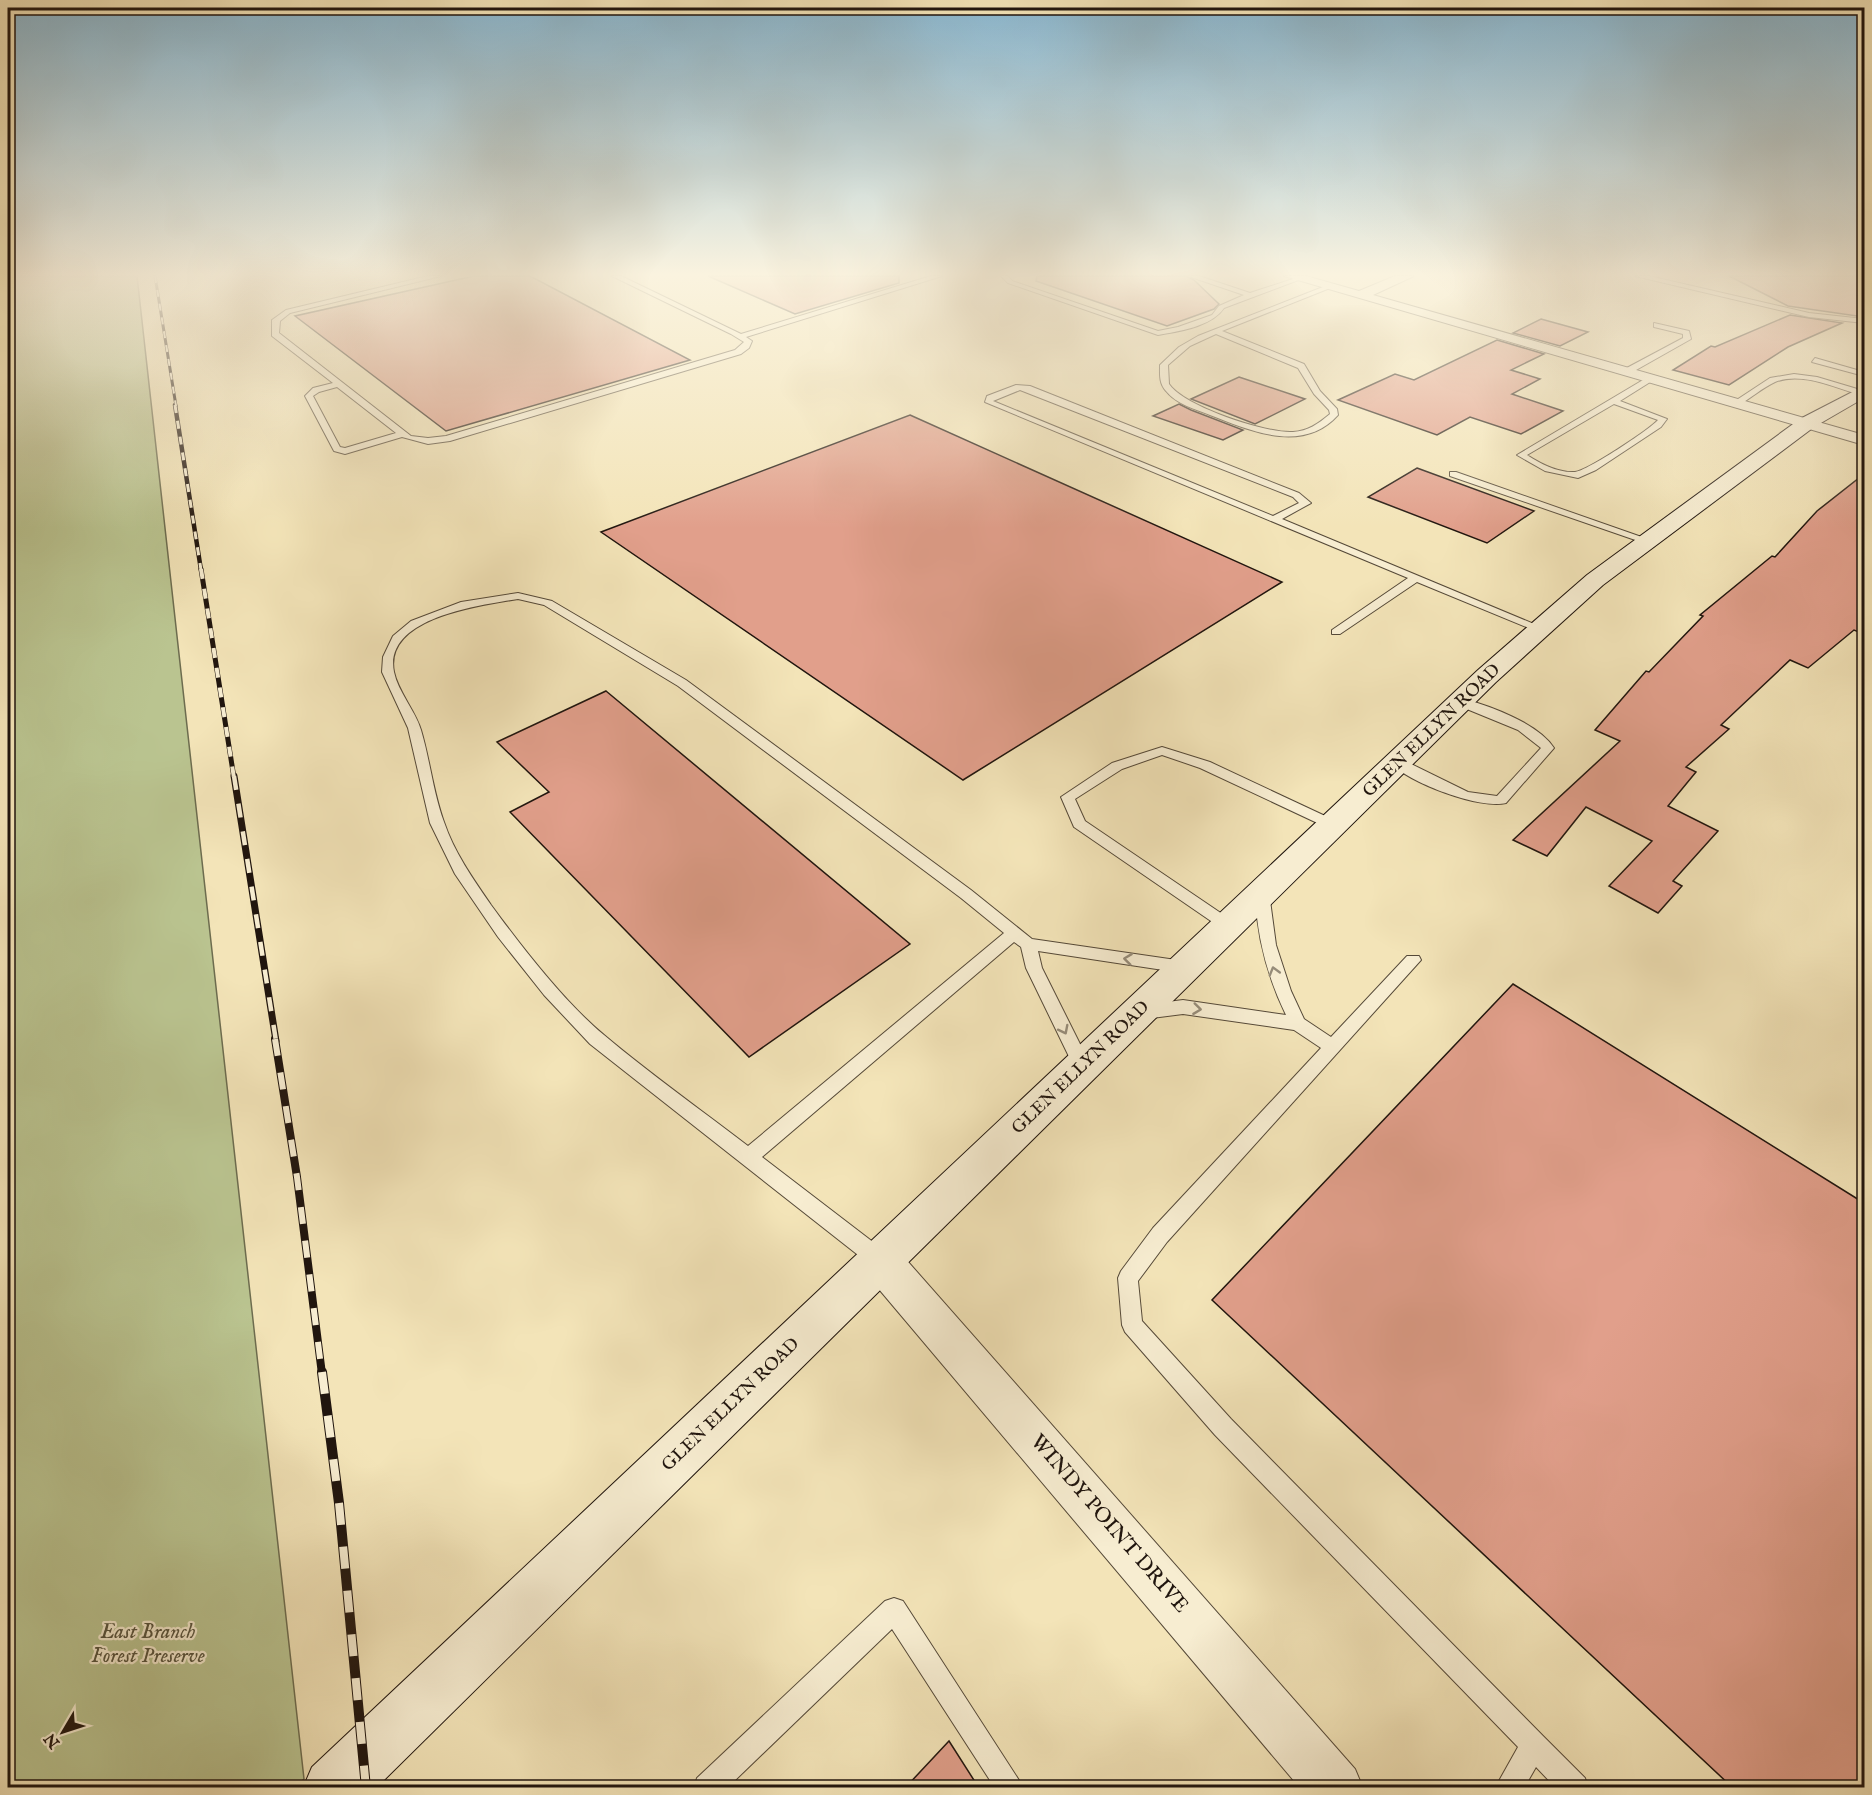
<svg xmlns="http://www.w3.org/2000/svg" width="1872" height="1795" font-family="'IM FELL English',serif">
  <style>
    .green { fill: #bac490; stroke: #6d6c4f; stroke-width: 1.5 }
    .building { fill: #e19f8b; stroke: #20150e; stroke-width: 1.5 }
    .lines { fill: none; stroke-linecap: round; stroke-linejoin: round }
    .lane-casing { stroke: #554938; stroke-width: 2 }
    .street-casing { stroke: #554938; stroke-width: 2 }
    .secondary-casing { stroke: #20150e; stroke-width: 2 }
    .lane { fill: #f7edd1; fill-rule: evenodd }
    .street { fill: #f7edd1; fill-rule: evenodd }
    .secondary { fill: #f7edd1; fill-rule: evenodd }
    .rail-far5-casing { stroke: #20150e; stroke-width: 3 }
    .rail-far4-casing { stroke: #20150e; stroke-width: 4.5 }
    .rail-far3-casing { stroke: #20150e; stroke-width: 5 }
    .rail-far2-casing { stroke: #20150e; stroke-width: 7 }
    .rail-far1-casing { stroke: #20150e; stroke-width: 8 }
    .rail-casing { stroke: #20150e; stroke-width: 10 }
    .rail-far5 { stroke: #f7edd1; stroke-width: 2; stroke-dasharray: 7; stroke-linecap: butt }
    .rail-far4 { stroke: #f7edd1; stroke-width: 3; stroke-dasharray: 8; stroke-linecap: butt }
    .rail-far3 { stroke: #f7edd1; stroke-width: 4; stroke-dasharray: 10; stroke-linecap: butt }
    .rail-far2 { stroke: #f7edd1; stroke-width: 4.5; stroke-dasharray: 14; stroke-linecap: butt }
    .rail-far1 { stroke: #f7edd1; stroke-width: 6; stroke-dasharray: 17; stroke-linecap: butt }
    .rail { stroke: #f7edd1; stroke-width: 8; stroke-dasharray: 22; stroke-linecap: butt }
    .oneway { stroke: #968c79 }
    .labels { text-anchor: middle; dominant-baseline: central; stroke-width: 4.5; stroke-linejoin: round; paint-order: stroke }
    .street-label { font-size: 18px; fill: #20150e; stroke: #f7edd1 }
    .near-street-label { font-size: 21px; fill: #20150e; stroke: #f7edd1 }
    .near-park-label { font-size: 21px; font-style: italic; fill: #56523c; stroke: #f7edd1 }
  </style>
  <rect width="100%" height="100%" fill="#f3e4b8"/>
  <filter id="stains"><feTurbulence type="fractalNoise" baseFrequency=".00333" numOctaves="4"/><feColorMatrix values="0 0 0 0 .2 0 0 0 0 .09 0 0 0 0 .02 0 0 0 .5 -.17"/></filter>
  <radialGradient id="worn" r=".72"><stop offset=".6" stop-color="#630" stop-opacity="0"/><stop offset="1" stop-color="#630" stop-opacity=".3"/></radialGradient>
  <!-- green -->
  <path class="green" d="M8,276h129l167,1503 -9,8h-287z"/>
  <!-- building -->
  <path class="building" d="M474,276h56l160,84 -244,71 -151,-115z
    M708,276h191v7l-104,31z
    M1037,276h149l8,4 25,24 -5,5 -47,17 -131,-45z
    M1729,276h135v36l-7,4 -69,-10z
    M1790,315l52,8 -54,24 -59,38 -56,-15 38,-24 4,1z
    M1541,319l47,13 -28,14 -47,-13z
    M1497,340l47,14 -33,16 29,9 -28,15 51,17 -42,23 -51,-17 -33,18 -99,-35 57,-26 19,6z
    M1239,377l66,22 -50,25 -64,-25z
    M1179,404l12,6 52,20 -20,10 -70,-24z
    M910,415l372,167 -319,198 -362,-248z
    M1417,468l117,43 -47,32 -119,-46z
    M1864,474v160l-10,-4 -46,38 -18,-8 -69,65 8,4 -43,38 10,5 -28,34 50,25 -45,50 9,5 -24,27 -49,-27 43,-45 -66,-34 -39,49 -34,-16 107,-99 -25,-11 45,-52 6,-7 3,1 54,-56 -3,-1 72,-59 3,1 42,-46z
    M606,691l304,253 -161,113 -239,-245 39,-20 -52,-50z
    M1513,984l351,219v585h-131l-521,-488z
    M949,1741l30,47h-74z"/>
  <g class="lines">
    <defs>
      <path id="lane" d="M428,276h13l-151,37 -10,8 -1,12 132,103 17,2 18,-2 289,-86 9,-8 -13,-8 -119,-58h9l120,58 190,-58h11l-196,61 6,4 -3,7 -8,6 -291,87 -22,3 -26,-7 -57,17 -11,-3 -29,-55 8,-8 20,-5 -61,-47v-16l14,-10zM337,387l59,46 -51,15 -5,-1 -27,-51 6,-4z
        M1001,276h7l4,5 146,50 20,-4 34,-12 7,-9 25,-11 -56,-19h11l51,17 46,-15 5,1 -77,29c-13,19 -45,23 -66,27l-150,-52z
        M1635,276h14l160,37 55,6v4l-55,-6z
        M1328,285l2,3 -108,43 82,33 16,27 17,18 1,6c-35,39 -87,16 -128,0 -15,-6 -34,-11 -44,-24 -7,-8 -6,-16 -6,-26l19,-18 19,-11zM1216,334l82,34 16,26 15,16 1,4c-12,10 -22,17 -37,18 -26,2 -110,-26 -124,-48l-1,-19 22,-19z
        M1654,323l35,8 2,8 -62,35h-6v-4l60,-32v-4l-29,-7z
        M1815,358l49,14v4l-52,-14z
        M1794,374l23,3 47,14v3l-3,1c-26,-7 -59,-24 -86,-13 -13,6 -24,16 -36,23l-7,-2 38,-25z
        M1648,377l7,2 -35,22 47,18 -6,8 -65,43 -18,8 -33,-7 -28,-16zM1614,404l44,16c-9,10 -71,51 -83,52 -17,1 -34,-8 -48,-17z
        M1016,385l14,1 269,107 12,10 -29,16 264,110 -6,3 -4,-1 -119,-49 -77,52h-8v-4l76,-52 -423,-176 2,-6zM1020,390l273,107 6,6 -26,13 -280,-115z
        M1450,472h6l197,69 -9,2 -194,-67z
        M518,593l34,8 134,79 285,210 61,49 151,22 6,2 2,4 -2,4 -6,2 -145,-22 4,17 49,98 -3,5 -6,2 -6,-2 -50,-103 -5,-21 -7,-5 -252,215 124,95 3,7 -3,7 -7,3 -7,-3 -282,-222 -46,-49 -46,-58 -43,-63 -25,-51 -22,-95 -26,-56 1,-15 10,-21 18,-15 50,-19zM518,599l26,6 134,81 283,212 43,35 -256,213c-48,-37 -98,-72 -144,-111 -39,-32 -83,-89 -113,-130 -18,-26 -37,-53 -47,-83 -11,-30 -14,-62 -23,-92 -6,-20 -23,-38 -27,-58 -11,-55 88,-67 124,-73z
        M1461,698c29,8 77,25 93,50l-48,55c-25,7 -99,-21 -115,-40l2,-3h10l65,32 29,4 44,-48 -23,-18 -61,-25v-6z
        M1162,747l48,15 128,60 2,3 -7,5 -5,-2 -128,-60 -38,-13 -40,14 -47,30 10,22 149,101 3,4 -3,4h-10l-150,-103 -13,-30 51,-34z
        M1262,888l7,5 7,52 15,46 13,28 27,18 76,-81h12l2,4 -254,282 -29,39 4,40 89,98 312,317 42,42 3,10h-32l-20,-21 -12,21h-29l23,-41 -303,-312 -90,-103 -3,-7 -4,-47 3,-7 32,-43 168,-180 -27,-18 -111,-16 -39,5 -6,-2 -2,-5 2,-5 6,-2 39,-5 103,15c-19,-39 -29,-78 -31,-122z
        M894,1598l9,3 121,187h-29l-103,-159 -165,159h-33l3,-10 188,-177z"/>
      <path id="street" d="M1284,276h22l53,15 36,-15h19l-41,19 491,140v10z
        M881,1242l14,5 460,522 8,19h-63l-433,-513 -6,-14 6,-14z"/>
      <path id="secondary" d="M1864,386v12l-50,29 -211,158 -107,97 -1120,1106h-73l9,-21 1166,-1097 109,-95 213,-156z"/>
    </defs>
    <!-- lane casing -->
    <use href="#lane" class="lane-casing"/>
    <!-- street casing -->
    <use href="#street" class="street-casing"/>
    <!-- secondary casing -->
    <use href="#secondary" class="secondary-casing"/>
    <!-- lane -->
    <use href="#lane" class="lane"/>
    <!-- street -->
    <use href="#street" class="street"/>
    <!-- secondary -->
    <use href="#secondary" class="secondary"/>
    <defs>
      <path id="rail-far5" d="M155,276l21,130"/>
      <path id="rail-far4" d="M175,405l26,165"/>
      <path id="rail-far3" d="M201,569l33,209"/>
      <path id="rail-far2" d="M234,776l42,265"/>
      <path id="rail-far1" d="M275,1039l22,138 25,197"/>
      <path id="rail" d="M322,1372l17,131 27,285"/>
    </defs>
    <!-- rail-far5 casing -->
    <use href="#rail-far5" class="rail-far5-casing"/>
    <!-- rail-far4 casing -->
    <use href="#rail-far4" class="rail-far4-casing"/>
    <!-- rail-far3 casing -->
    <use href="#rail-far3" class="rail-far3-casing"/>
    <!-- rail-far2 casing -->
    <use href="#rail-far2" class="rail-far2-casing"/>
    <!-- rail-far1 casing -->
    <use href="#rail-far1" class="rail-far1-casing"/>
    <!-- rail casing -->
    <use href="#rail" class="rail-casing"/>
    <!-- rail-far5 -->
    <use href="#rail-far5" class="rail-far5"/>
    <!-- rail-far4 -->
    <use href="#rail-far4" class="rail-far4"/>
    <!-- rail-far3 -->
    <use href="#rail-far3" class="rail-far3"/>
    <!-- rail-far2 -->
    <use href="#rail-far2" class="rail-far2"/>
    <!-- rail-far1 -->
    <use href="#rail-far1" class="rail-far1"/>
    <!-- rail -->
    <use href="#rail" class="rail"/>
  </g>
  <!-- one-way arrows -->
  <defs><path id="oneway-chevron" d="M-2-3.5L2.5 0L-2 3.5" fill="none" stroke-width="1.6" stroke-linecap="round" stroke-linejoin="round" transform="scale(1.5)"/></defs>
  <g class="oneway">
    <use href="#oneway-chevron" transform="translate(1128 959) rotate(-173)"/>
    <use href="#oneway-chevron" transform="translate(1274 971) rotate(-106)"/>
    <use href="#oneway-chevron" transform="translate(1197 1009) rotate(7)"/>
    <use href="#oneway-chevron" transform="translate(1064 1030) rotate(63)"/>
  </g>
  <!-- sky -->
  <linearGradient id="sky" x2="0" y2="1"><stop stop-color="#89b8d2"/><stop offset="0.52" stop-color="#faf3df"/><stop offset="1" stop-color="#faf3df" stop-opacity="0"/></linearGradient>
  <rect width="1872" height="528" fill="url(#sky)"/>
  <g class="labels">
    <!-- street labels -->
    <g class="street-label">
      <text transform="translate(1432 731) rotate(-44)">GLEN ELLYN ROAD</text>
      <text transform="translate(1081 1068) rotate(-44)">GLEN ELLYN ROAD</text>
      <text transform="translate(731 1405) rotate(-44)">GLEN ELLYN ROAD</text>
    </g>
    <!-- near-street labels -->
    <g class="near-street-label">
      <text transform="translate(1109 1524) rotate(49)">WINDY POINT DRIVE</text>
    </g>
    <!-- near-park labels -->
    <g class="near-park-label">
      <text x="148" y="1632">East Branch<tspan x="148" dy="24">Forest Preserve</tspan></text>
    </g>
  </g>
  <!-- margin -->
  <rect width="1872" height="1795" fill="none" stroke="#f3e4b8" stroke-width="30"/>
  <rect x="9" y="9" width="1854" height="1777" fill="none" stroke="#20150e" stroke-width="3"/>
  <rect x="15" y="15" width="1842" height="1765" fill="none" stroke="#20150e" stroke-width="1.5"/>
  <!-- north arrow -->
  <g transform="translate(63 1732) rotate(231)" stroke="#f7edd1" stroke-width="4.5" paint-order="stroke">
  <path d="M0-4.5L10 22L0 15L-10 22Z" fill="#20150e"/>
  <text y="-9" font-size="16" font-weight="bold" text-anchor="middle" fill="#20150e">N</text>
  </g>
  <rect width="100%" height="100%" filter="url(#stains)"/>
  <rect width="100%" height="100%" fill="url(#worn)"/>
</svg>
